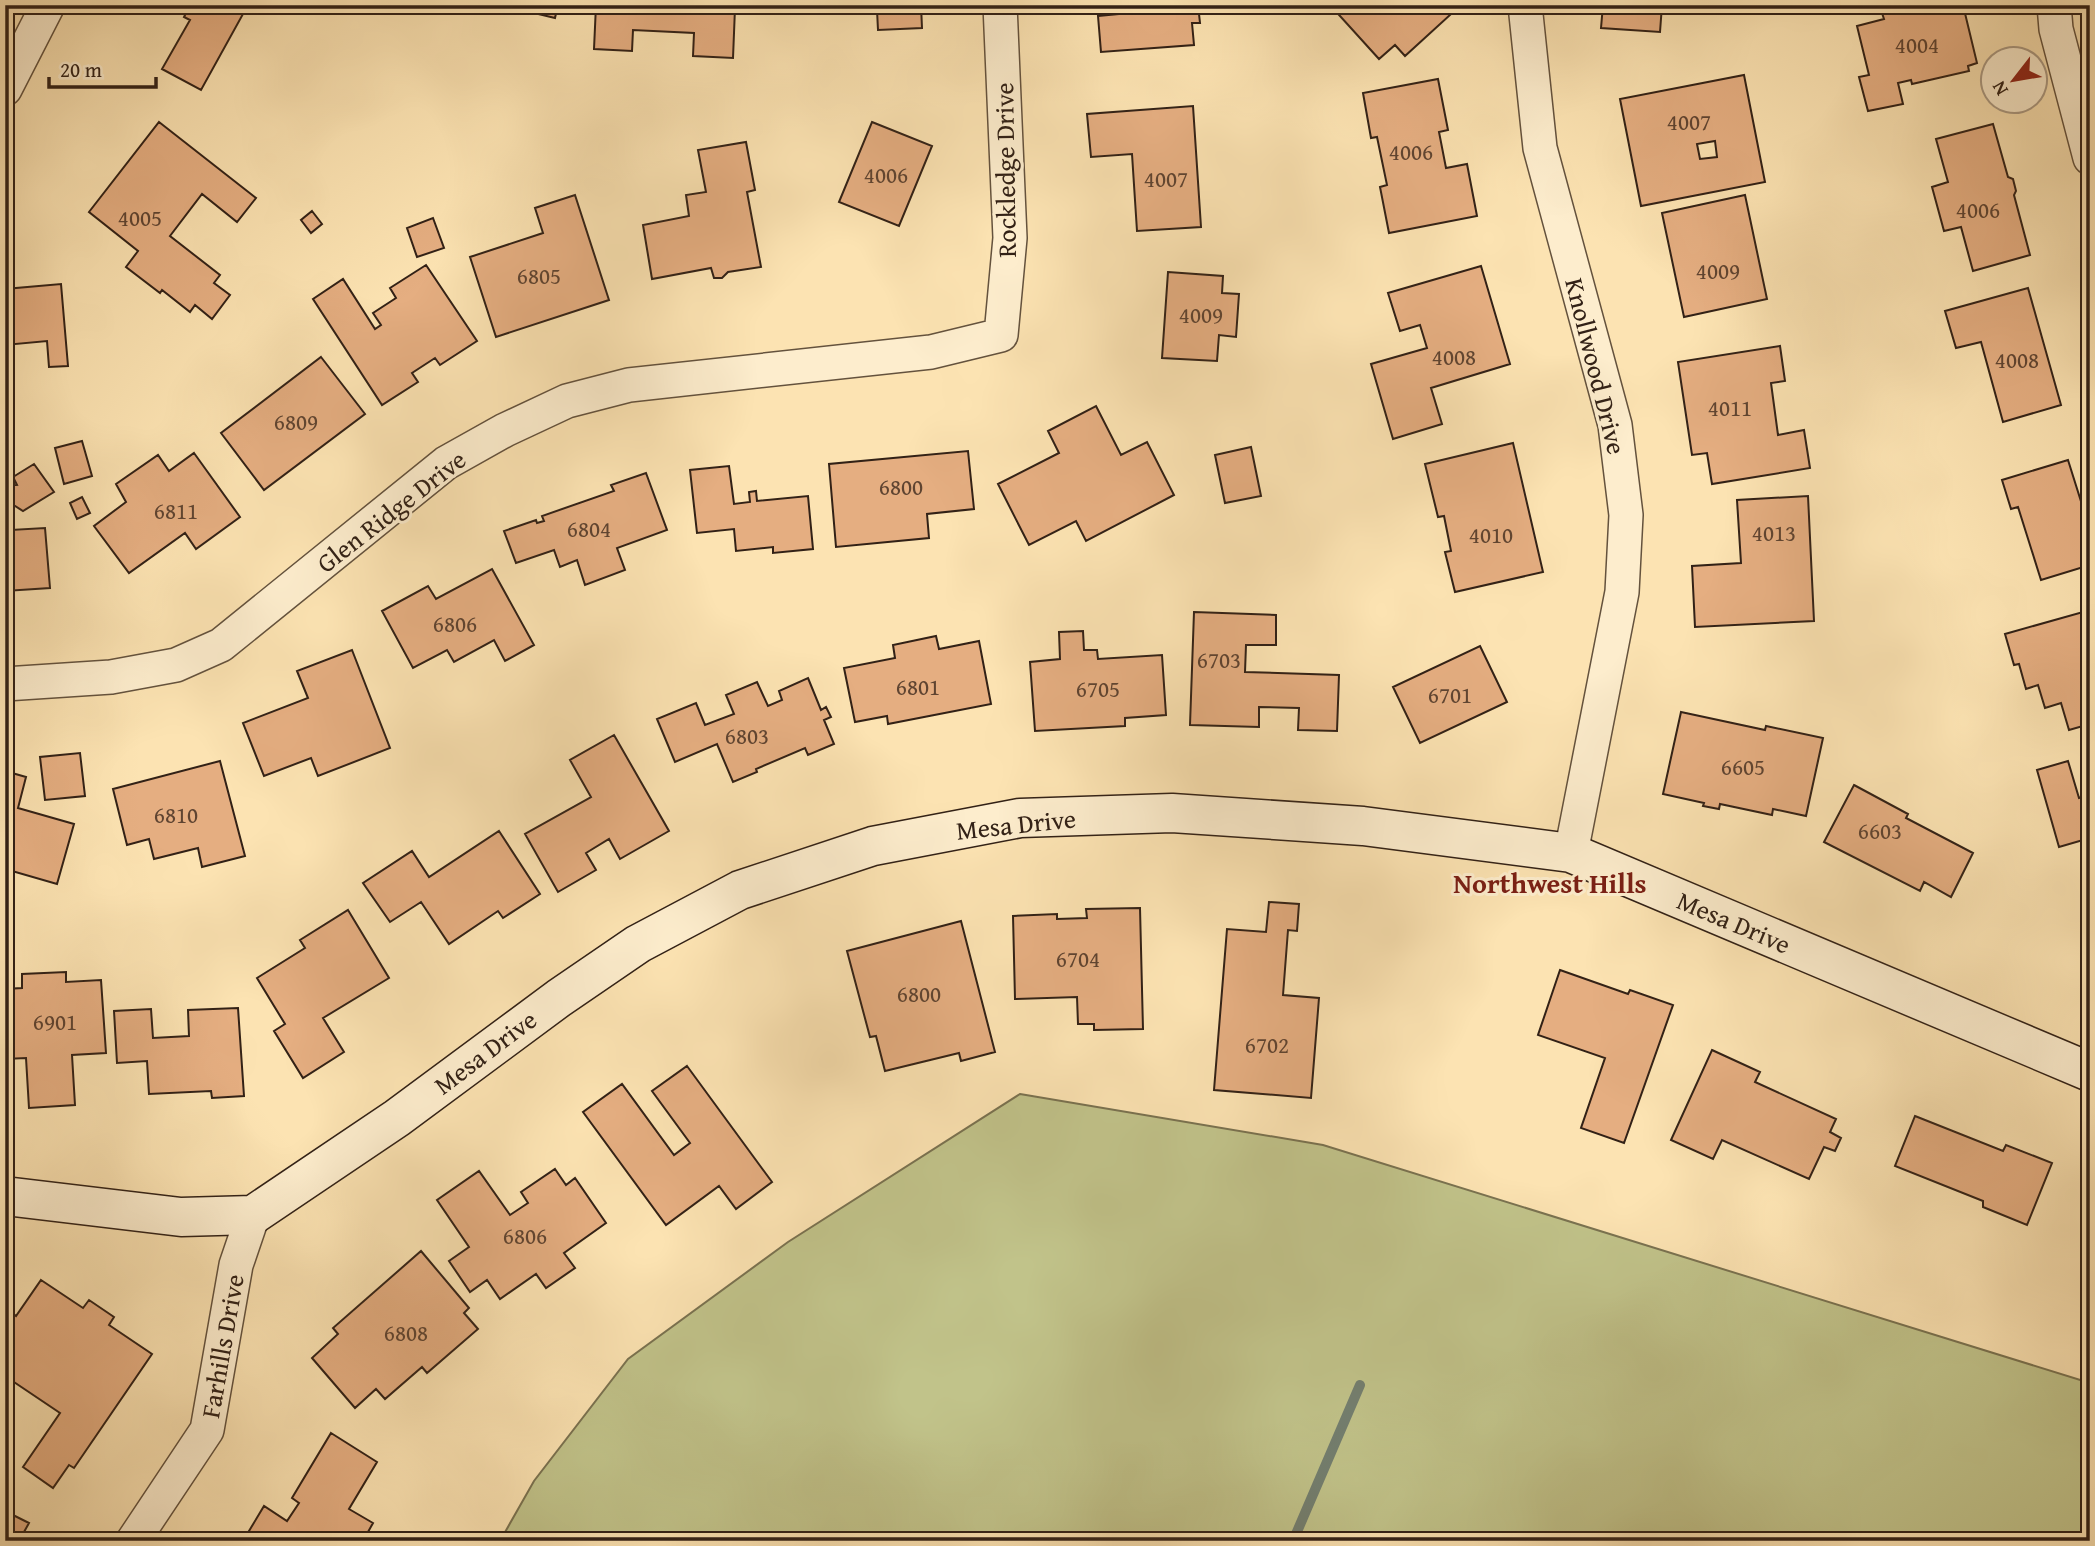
<svg xmlns="http://www.w3.org/2000/svg" width="2095" height="1546" font-family="'Gentium Book Plus',serif">
  <style>
    .green { fill: #c1c38a; stroke: #7a7250; stroke-width: 2 }
    .lines { fill: none; stroke-linecap: round; stroke-linejoin: round }
    .stream { stroke: #737f70; stroke-width: 10 }
    .building { fill: #e5ae81; stroke: #322116; stroke-width: 2; fill-rule: evenodd }
    .street-casing { stroke: #64523d; stroke-width: 36 }
    .secondary-casing { stroke: #322116; stroke-width: 41 }
    .street { stroke: #fdedcd; stroke-width: 33 }
    .secondary { stroke: #fdedcd; stroke-width: 38 }
    .labels { text-anchor: middle; dominant-baseline: central; stroke-width: 6; stroke-linejoin: round; paint-order: stroke }
    .number-label { font-size: 23px; fill: #5f4431 }
    .street-label { font-size: 26px; fill: #322116; stroke: #fdedcd }
    .neighbourhood-label { font-size: 28px; font-weight: bold; fill: #7a1f14; stroke: #fdedcd }
  </style>
  <rect width="100%" height="100%" fill="#fce3b2"/>
  <filter id="stains"><feTurbulence type="fractalNoise" baseFrequency=".00286" numOctaves="4"/><feColorMatrix values="0 0 0 0 .2 0 0 0 0 .09 0 0 0 0 .02 0 0 0 .5 -.17"/></filter>
  <radialGradient id="worn" r=".72"><stop offset=".6" stop-color="#630" stop-opacity="0"/><stop offset="1" stop-color="#630" stop-opacity=".3"/></radialGradient>
  <!-- green -->
  <path class="green" d="M1020,1094l303,51 767,238v158h-1590l34,-60 94,-122 160,-117z"/>
  <g class="lines">
    <!-- stream -->
    <path class="stream" d="M1293,1541l67,-156"/>
  </g>
  <!-- building -->
  <path class="building" d="M190,5h36l17,9 -42,76 -39,-21 28,-49 -6,-3z
    M501,5h57l-3,13z
    M596,5h120v2l19,1 -2,50 -40,-2 1,-23 -61,-3 -1,21 -38,-2z
    M829,5h92l1,23 -44,2 -1,-20 -48,3z
    M1138,5h60l2,18h-8l2,22 -93,7 -3,-36 41,-4z
    M1307,5h14l-8,8z
    M1330,5h111l9,10 -45,41 -10,-11 -16,14z
    M1603,5h59l-2,27 -59,-4z
    M1904,5h59l14,58 -9,3 1,5 -57,13 -1,-4 -13,3 5,21 -35,7 -9,-34 10,-2 -12,-49 27,-7 -2,-6 23,-5z
    M1744,75l21,107 -124,24 -21,-107zM1715,141l2,16 -17,2 -3,-15z
    M1438,79l10,51 -9,2 7,36 21,-4 10,52 -88,17 -9,-46 7,-2 -10,-48 -6,1 -8,-45z
    M1193,106l8,121 -64,4 -5,-77 -41,3 -4,-43z
    M159,122l97,76 -19,24 -35,-28 -32,42 50,39 -6,8 16,12 -18,24 -17,-14 -5,7 -28,-22 -2,3 -34,-26 12,-16 -49,-39z
    M872,122l60,24 -33,80 -60,-24z
    M1993,124l15,53 5,2 3,12 -2,4 16,60 -57,16 -12,-44 -17,4 -12,-44 16,-5 -12,-43z
    M746,142l9,48 -8,2 14,75 -33,5 -6,6h-8l-3,-10 -59,11 -9,-54 46,-9 -3,-21 20,-3 -8,-42z
    M575,195l34,105 -113,37 -26,-80 73,-24 -8,-25z
    M1745,195l22,104 -83,18 -22,-104z
    M312,211l10,13 -11,9 -10,-13z
    M433,218l11,30 -27,9 -10,-29z
    M426,265l51,76 -37,24 -5,-7 -23,15 6,9 -36,23 -69,-106 30,-20 32,50 6,-4 -8,-12 23,-15 -6,-10z
    M1481,266l29,98 -79,24 11,36 -49,15 -22,-75 56,-16 -7,-23 -20,6 -12,-38z
    M1168,272l55,4 -1,17 17,1 -3,43 -17,-2 -2,26 -55,-3z
    M61,284l7,82 -19,1 -2,-26 -42,4v-56z
    M2028,288l33,117 -58,17 -22,-80 -25,6 -11,-37z
    M1780,346l5,35 -14,2 7,52 26,-5 6,38 -98,16 -5,-31 -15,2 -14,-93z
    M321,357l44,57 -101,76 -43,-57z
    M1096,406l25,49 26,-13 27,53 -88,46 -10,-20 -47,24 -31,-61 61,-31 -11,-22z
    M82,441l10,35 -28,8 -9,-36z
    M1513,443l30,129 -88,20 -10,-40 6,-1 -7,-35 -6,1 -13,-53z
    M1251,447l10,49 -36,7 -10,-48z
    M968,451l6,58 -47,5 2,24 -93,9 -7,-83z
    M194,453l46,64 -44,32 -11,-16 -56,40 -35,-47 32,-24 -10,-18 42,-29 11,16z
    M2068,460l22,70v35l-49,15 -23,-73 -7,2 -9,-29z
    M34,464l20,28 -31,19 -8,-5 -6,-1 2,25 34,-2 5,60 -45,3v-105l12,-1 -4,-8z
    M729,466l5,38 16,-2 -1,-10 7,-1 1,10 51,-5 5,53 -40,4v-6l-37,4 -2,-22 -37,4 -7,-63z
    M646,473l21,57 -50,18 8,22 -40,15 -8,-25 -17,7 -6,-17 -38,13 -12,-32 32,-11 1,3 7,-2 -2,-5 72,-25 -3,-6z
    M1808,496l6,125 -119,6 -3,-61 49,-3 -4,-63z
    M82,497l8,16 -13,6 -7,-16z
    M492,569l42,76 -29,16 -11,-21 -40,22 -7,-12 -34,18 -31,-57 46,-25 8,13z
    M2090,610v114l-21,6 -8,-27 -16,5 -7,-23 -12,4 -7,-25 -5,1 -9,-31z
    M1194,612l82,3v30h-30l-1,27 94,3 -2,56 -39,-1 1,-22 -40,-1v20l-69,-2z
    M1083,631l1,19h13l1,9 64,-4 4,60 -41,3v8l-90,5 -5,-69 30,-3 -1,-27z
    M936,636l3,13 40,-8 12,63 -103,20 -1,-8 -32,6 -11,-54 51,-10 -2,-13z
    M1480,646l27,56 -87,41 -27,-56z
    M352,650l38,98 -72,28 -7,-18 -47,18 -21,-53 65,-25 -11,-27z
    M808,678l13,32 5,-3 5,10 -7,3 10,24 -26,11 -3,-7 -49,21 1,3 -24,10 -16,-38 -42,18 -18,-43 39,-16 9,22 29,-11 -8,-19 31,-13 11,24 14,-6 -3,-9z
    M1681,712l84,18 1,-4 57,12 -17,78 -33,-7 -1,6 -52,-11 -1,5 -16,-3 1,-3 -41,-9z
    M614,735l55,96 -49,28 -11,-20 -23,14 10,17 -38,22 -33,-58 66,-37 -21,-37z
    M80,753l5,43 -40,4 -5,-43z
    M220,761l25,95 -43,11 -4,-19 -44,11 -5,-20 -22,6 -14,-56z
    M2068,761l11,37 11,-3v43l-31,9 -22,-77z
    M5,771l21,6 -8,31 56,16 -17,60 -52,-15z
    M1854,785l54,29 -2,4 67,35 -22,44 -27,-15 -4,9 -96,-49z
    M499,831l41,63 -37,24 -5,-7 -49,33 -28,-42 -31,20 -27,-39 49,-32 17,26z
    M1269,902l30,2 -2,27 -9,-1 -5,65 36,3 -8,100 -97,-8 13,-161 39,3z
    M1140,908l3,121 -49,1v-6h-16l-1,-27 -62,2 -2,-83 44,-2v5l30,-1 -1,-9z
    M348,910l41,68 -66,40 21,34 -41,26 -29,-47 11,-7 -28,-46 48,-30 -5,-8z
    M961,921l34,131 -34,9 -2,-8 -74,18 -9,-35 -6,1 -23,-86z
    M1560,970l68,24 2,-4 43,15 -49,138 -43,-15 24,-70 -67,-23z
    M66,972v10l35,-2 5,73 -34,2 3,50 -46,3 -3,-50 -21,1v-70l17,-1v-14z
    M238,1008l6,88 -32,2 -1,-7 -62,3 -2,-33 -30,2 -3,-52 37,-2 2,29 36,-2 -1,-26z
    M1712,1050l48,22 -5,10 81,37 -6,13 11,6 -6,13 -11,-4 -15,32 -87,-39 -9,19 -42,-19z
    M687,1066l85,116 -36,27 -17,-23 -53,39 -83,-113 39,-28 52,71 16,-12 -38,-52z
    M1915,1116l88,35 3,-6 46,18 -25,62 -44,-18v-6l-88,-35z
    M555,1169l11,16 9,-7 31,45 -42,30 11,15 -29,20 -10,-14 -36,25 -13,-19 -17,12 -21,-31 20,-14 -32,-47 42,-29 31,44 18,-12 -7,-11z
    M421,1251l48,57 -5,5 14,16 -51,44 -5,-6 -37,32 -9,-10 -21,19 -43,-50 26,-24 -5,-6z
    M41,1280l42,28 6,-8 25,17 -5,8 43,29 -78,114 -5,-3 -16,23 -30,-21 37,-54 -55,-37v-53l7,-10 4,3z
    M331,1433l46,29 -28,47 24,14 -10,18h-120l21,-35 23,15 12,-18 -7,-5z
    M5,1511l24,12 -10,18h-14z"/>
  <g class="lines">
    <defs>
      <path id="street" d="M1525,5l15,143 75,277 11,90 -4,77 -51,261
        M2054,5l2,24 34,129
        M5,89l43,-84
        M5,684l106,-7 65,-12 45,-20 225,-182 59,-33 62,-29 62,-16 302,-33 70,-17 9,-97 -10,-233
        M133,1541l74,-111 29,-165 17,-50"/>
      <path id="secondary" d="M5,1196l176,21 72,-2 144,-97 162,-120 79,-54 102,-54 133,-44 147,-28 152,-5 191,13 208,27 519,219"/>
    </defs>
    <!-- street casing -->
    <use href="#street" class="street-casing"/>
    <!-- secondary casing -->
    <use href="#secondary" class="secondary-casing"/>
    <!-- street -->
    <use href="#street" class="street"/>
    <!-- secondary -->
    <use href="#secondary" class="secondary"/>
  </g>
  <g class="labels">
    <!-- number labels -->
    <g class="number-label">
      <text x="1917" y="44">4004</text>
      <text x="1689" y="121">4007</text>
      <text x="1411" y="151">4006</text>
      <text x="886" y="174">4006</text>
      <text x="1166" y="178">4007</text>
      <text x="1978" y="209">4006</text>
      <text x="140" y="217">4005</text>
      <text x="1718" y="270">4009</text>
      <text x="539" y="275">6805</text>
      <text x="1201" y="314">4009</text>
      <text x="1454" y="356">4008</text>
      <text x="2017" y="359">4008</text>
      <text x="1730" y="407">4011</text>
      <text x="296" y="421">6809</text>
      <text x="901" y="486">6800</text>
      <text x="176" y="510">6811</text>
      <text x="589" y="528">6804</text>
      <text x="1774" y="532">4013</text>
      <text x="1491" y="534">4010</text>
      <text x="455" y="623">6806</text>
      <text x="1219" y="659">6703</text>
      <text x="918" y="686">6801</text>
      <text x="1098" y="688">6705</text>
      <text x="1450" y="694">6701</text>
      <text x="747" y="735">6803</text>
      <text x="1743" y="766">6605</text>
      <text x="176" y="814">6810</text>
      <text x="1880" y="830">6603</text>
      <text x="1078" y="958">6704</text>
      <text x="919" y="993">6800</text>
      <text x="55" y="1021">6901</text>
      <text x="1267" y="1044">6702</text>
      <text x="525" y="1235">6806</text>
      <text x="406" y="1332">6808</text>
    </g>
    <!-- street labels -->
    <g class="street-label">
      <text transform="translate(1005 170) rotate(-91)">Rockledge Drive</text>
      <text transform="translate(1596 366) rotate(76)">Knollwood Drive</text>
      <text transform="translate(391 511) rotate(-38)">Glen Ridge Drive</text>
      <text transform="translate(1016 824) rotate(-6)">Mesa Drive</text>
      <text transform="translate(1734 922) rotate(23)">Mesa Drive</text>
      <text transform="translate(485 1052) rotate(-37)">Mesa Drive</text>
      <text transform="translate(222 1346) rotate(-80)">Farhills Drive</text>
    </g>
    <!-- neighbourhood labels -->
    <g class="neighbourhood-label">
      <text x="1550" y="882">Northwest Hills</text>
    </g>
  </g>
  <!-- margin -->
  <rect width="2095" height="1546" fill="none" stroke="#fce3b2" stroke-width="28"/>
  <rect x="7" y="7" width="2081" height="1532" fill="none" stroke="#322116" stroke-width="3.5"/>
  <rect x="14" y="14" width="2067" height="1518" fill="none" stroke="#322116" stroke-width="2"/>
  <!-- north arrow -->
  <g transform="translate(2014 80) rotate(239)"><circle r="33" fill="#fdedcd" stroke="#ac9b84" stroke-width="2"/>
  <path d="M0-5L12 26L0 18L-12 26Z" fill="#8f2418"/>
  <text y="-10" font-size="19" font-weight="bold" text-anchor="middle" fill="#322116">N</text>
  </g>
  <!-- scale -->
  <path d="M49 77v10h107v-10" fill="none" stroke="#322116" stroke-width="3.5"/>
  <text x="60" y="77" font-size="21" fill="#322116" stroke="#fdedcd" stroke-width="5" paint-order="stroke">20 m</text>
  <rect width="100%" height="100%" filter="url(#stains)"/>
  <rect width="100%" height="100%" fill="url(#worn)"/>
</svg>
